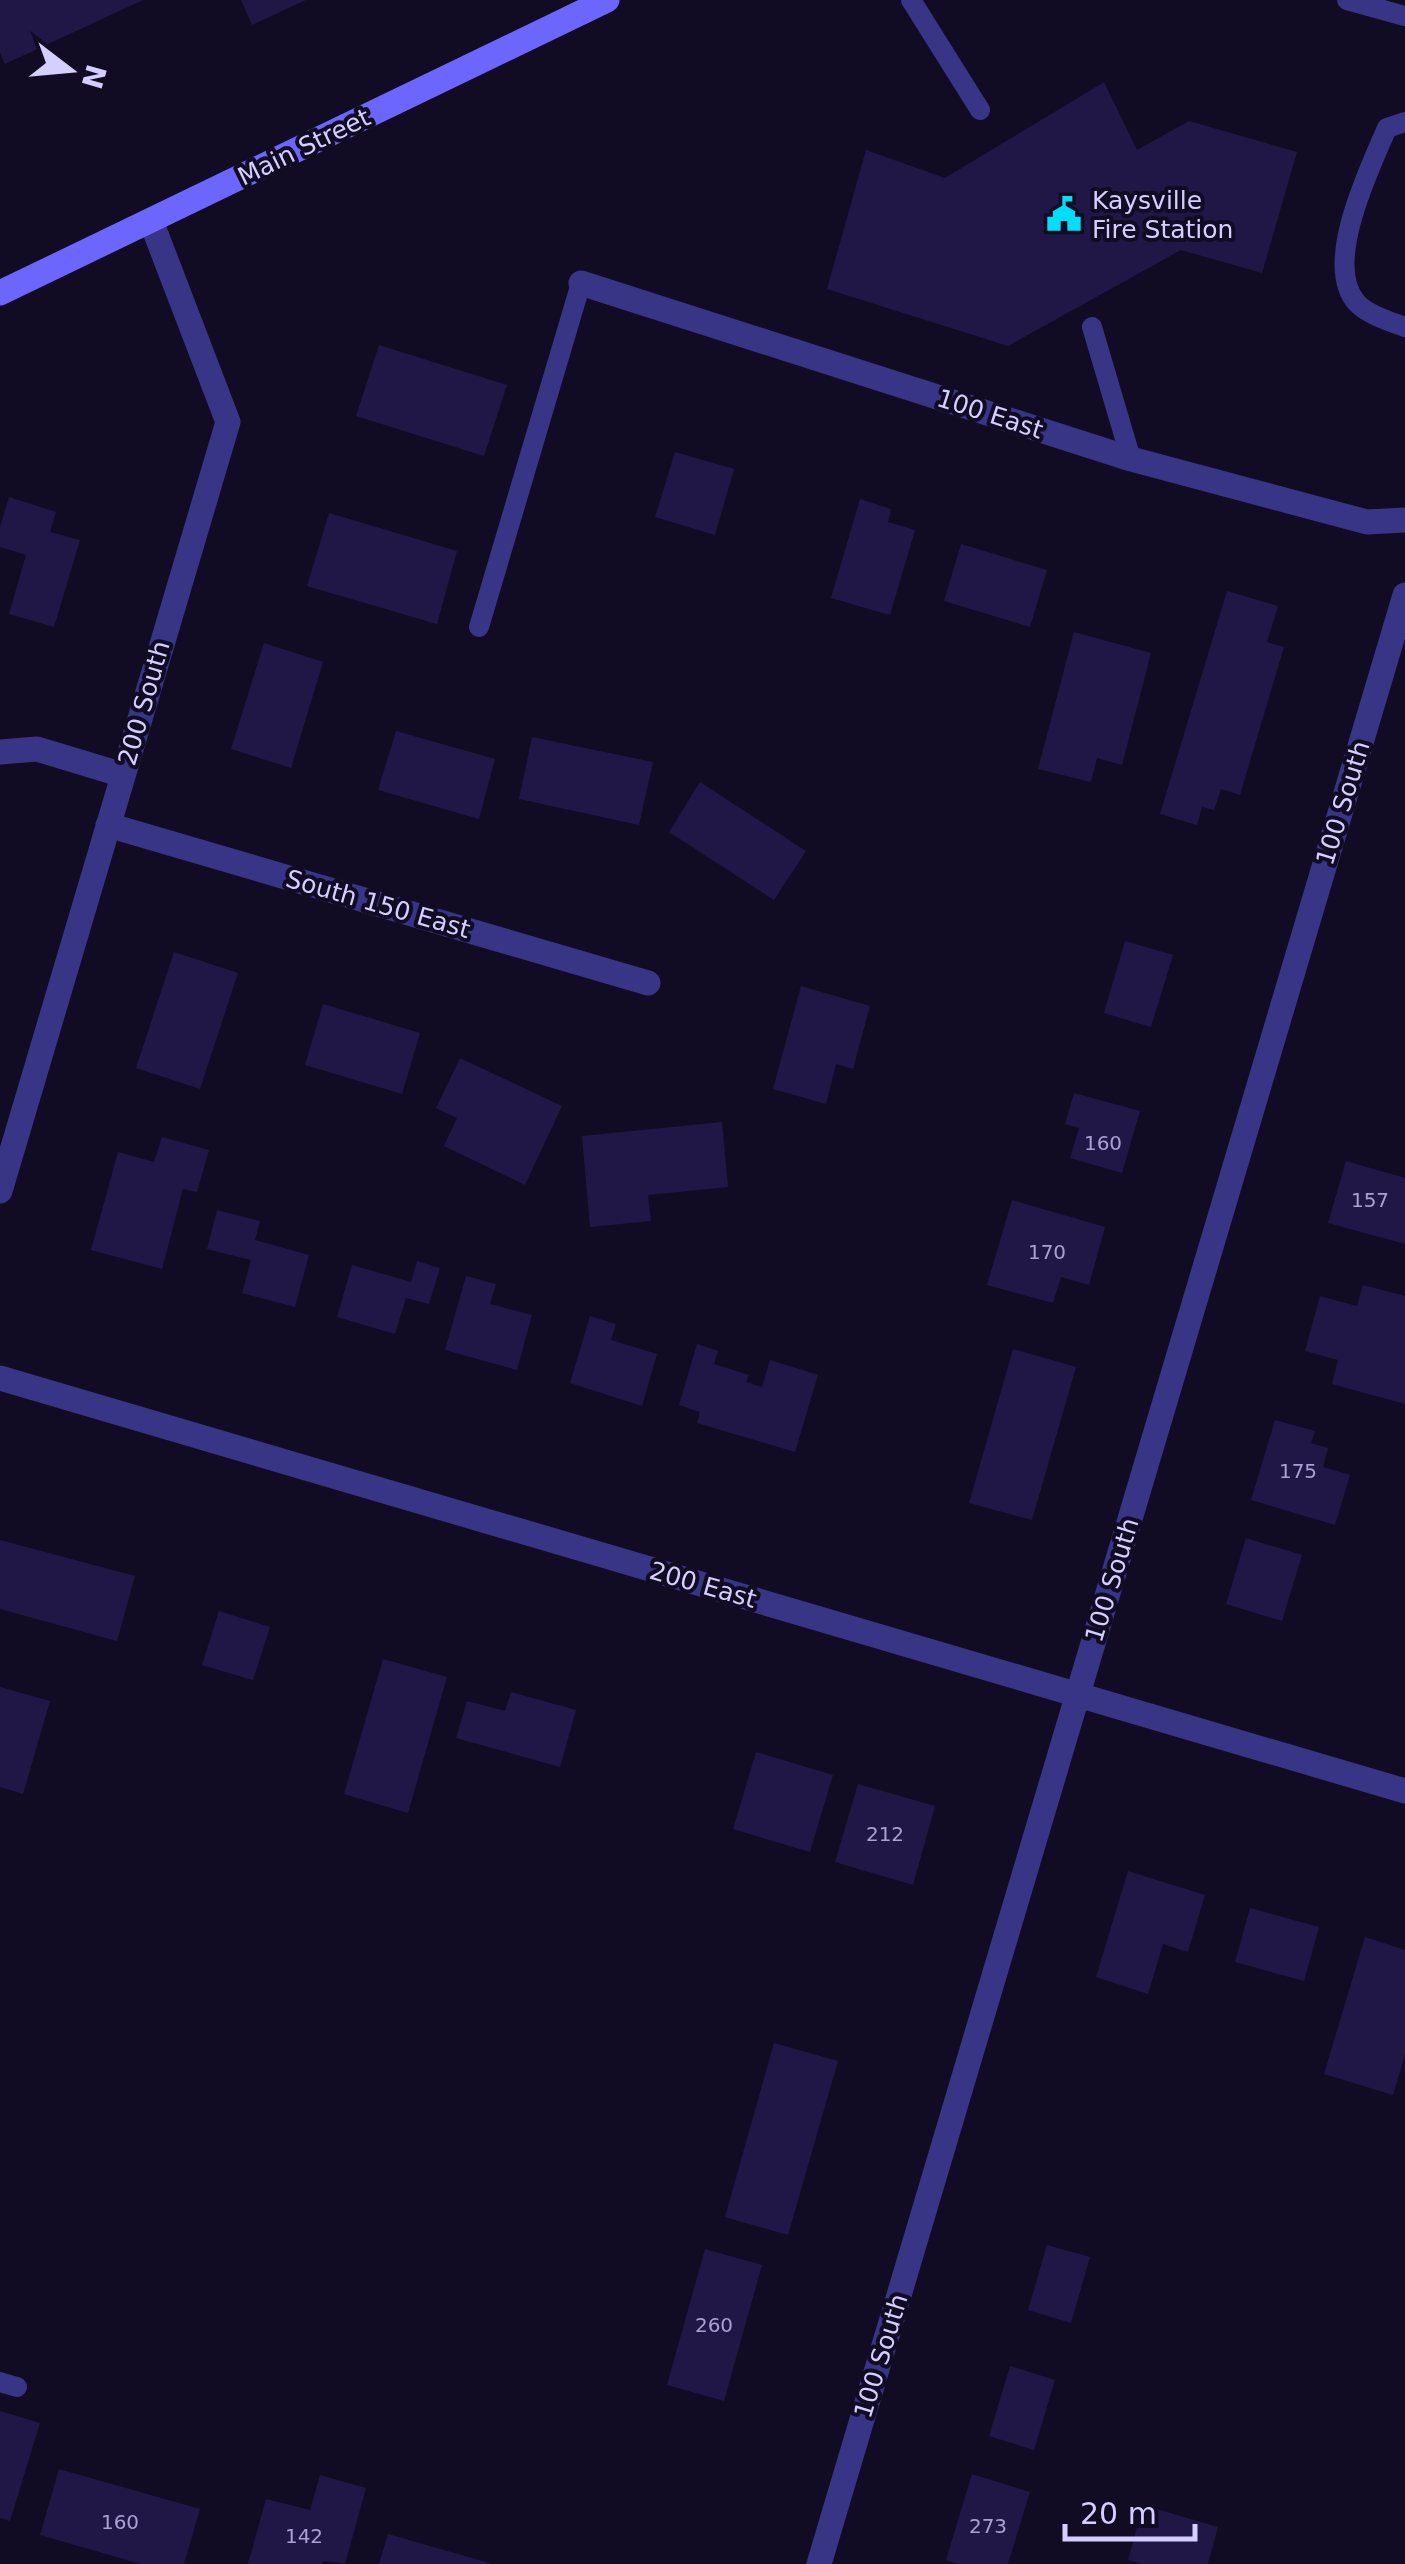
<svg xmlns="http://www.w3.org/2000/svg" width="1405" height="2564" font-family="'DejaVu Sans',sans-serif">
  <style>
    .building { fill: #211746 }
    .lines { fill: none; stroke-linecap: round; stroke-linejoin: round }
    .service { stroke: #383486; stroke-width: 20 }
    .minor { stroke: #383486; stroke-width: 25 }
    .secondary { stroke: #6c66ff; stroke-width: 25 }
    .labels { text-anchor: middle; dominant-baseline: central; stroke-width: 8; stroke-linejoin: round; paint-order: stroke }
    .number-label { font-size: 20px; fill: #a8a1d1 }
    .street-label { font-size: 25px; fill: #d5cfff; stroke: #110c24 }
    .poi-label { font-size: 25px; fill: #d5cfff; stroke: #110c24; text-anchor: start }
  </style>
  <rect width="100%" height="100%" fill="#110c24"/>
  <!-- building -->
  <path class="building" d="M0,0h143l-138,64 -5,-11z
    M241,0h65l-54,25z
    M1104,82l33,68 52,-29 108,31 -35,121 -81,-23 -173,96 -181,-57 39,-139 79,28z
    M379,345l128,40 -23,71 -128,-40z
    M675,452l59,17 -19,66 -60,-18z
    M9,497l47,15 -6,20 30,8 -26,87 -45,-13 17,-59 -26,-8v-20z
    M860,499l31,10 -3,13 27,8 -25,85 -59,-17z
    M329,513l128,38 -20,73 -130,-38z
    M961,544l86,26 -17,57 -86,-26z
    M1227,591l51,15 -11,36 17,5 -44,148 -19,-6 -7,21 -12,-3 -5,18 -37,-11z
    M1074,632l77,21 -29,112 -25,-7 -6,24 -53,-13z
    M264,643l59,19 -32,106 -60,-19z
    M396,731l99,28 -16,60 -101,-29z
    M532,737l121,25 -14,63 -120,-26z
    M700,782l106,69 -32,49 -105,-68z
    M1125,941l48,14 -22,72 -47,-14z
    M174,952l64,21 -38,116 -64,-21z
    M801,986l69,20 -17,63 -17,-5 -10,40 -53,-15z
    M323,1004l97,29 -18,61 -97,-29z
    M460,1058l102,48 -37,79 -81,-39 13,-28 -21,-10z
    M1074,1093l66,18 -18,62 -52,-15 9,-30 -14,-4z
    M722,1122l6,65 -80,8 3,26 -61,6 -8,-91z
    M162,1137l47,13 -12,42 -14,-3 -21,80 -71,-19 27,-98 36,10z
    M1346,1161l59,17v66l-77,-21z
    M1012,1200l93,27 -16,58 -28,-8 -8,26 -66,-18z
    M217,1210l43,11 -5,19 54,15 -14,52 -53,-14 9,-33 -44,-11z
    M417,1261l23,7 -11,36 -23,-6 -11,36 -58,-17 15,-52 59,17z
    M466,1276l30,8 -6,20 42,11 -15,55 -72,-20z
    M1363,1285l42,11v108l-73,-20 6,-24 -33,-9 15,-55 37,10z
    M590,1316l26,8 -5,16 46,14 -15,52 -72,-23z
    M697,1344l21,7 -4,13 35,11 -3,7 16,5 8,-27 48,15 -23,77 -98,-29 3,-11 -21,-7z
    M1013,1349l63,18 -44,153 -63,-17z
    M1275,1420l40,11 -4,12 17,5 -5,19 27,8 -15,50 -84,-25z
    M1246,1538l56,17 -20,66 -56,-17z
    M0,1540l135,36 -18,65 -117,-32z
    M219,1611l51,16 -17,53 -51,-15z
    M383,1659l64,18 -39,136 -64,-19z
    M0,1687l50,14 -27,93 -23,-7z
    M511,1692l65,18 -16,57 -104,-29 11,-37 38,10z
    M756,1752l77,23 -23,77 -77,-23z
    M858,1784l77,22 -22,79 -78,-23z
    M1128,1871l77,24 -17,57 -25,-8 -15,50 -52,-17z
    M1250,1908l69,19 -15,54 -69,-19z
    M1365,1937l40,13v105l-12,40 -69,-21z
    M774,2043l64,18 -50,174 -63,-18z
    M1047,2245l43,12 -19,66 -43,-13z
    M705,2249l57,16 -38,136 -57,-16z
    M1010,2366l45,14 -21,70 -45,-14z
    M0,2411l40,12 -30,98 -10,-3z
    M59,2469l141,40 -16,55h-43l-101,-29z
    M972,2474l58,18 -22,72h-50l-12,-4z
    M320,2475l46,13 -21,76 -22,-3 -1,3h-74l18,-65 44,11z
    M1143,2505l75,22 -10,37h-66l-14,-4z
    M388,2534l101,29v1h-110z"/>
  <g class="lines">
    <!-- service -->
    <path class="service" d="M911,0l69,110
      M1347,0l58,16
      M1405,122l-18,6c-17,40 -65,137 -30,175 9,11 34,19 48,24
      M1092,327l39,132
      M479,627l102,-344
      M0,2382l17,5"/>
    <!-- minor -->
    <path class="minor" d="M581,283l550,176 236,63 38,-2
      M0,752l37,-3 86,26
      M108,825l540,158
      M0,1191l228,-769 -77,-201
      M0,1378l1405,413
      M819,2564l586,-1969"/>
    <!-- secondary -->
    <path class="secondary" d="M0,293l607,-293"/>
  </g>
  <!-- icons -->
  <defs>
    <symbol id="civic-bare" viewBox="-9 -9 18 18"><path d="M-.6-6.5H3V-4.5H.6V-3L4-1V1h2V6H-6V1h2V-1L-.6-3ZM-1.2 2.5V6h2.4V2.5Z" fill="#00defa" stroke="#110c24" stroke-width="2.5" paint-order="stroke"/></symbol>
  </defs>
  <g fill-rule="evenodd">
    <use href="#civic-bare" x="1039" y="189" width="50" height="50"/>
  </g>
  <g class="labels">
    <!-- number labels -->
    <g class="number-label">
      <text x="1103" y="1143">160</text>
      <text x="1370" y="1200">157</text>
      <text x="1047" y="1252">170</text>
      <text x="1298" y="1471">175</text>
      <text x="885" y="1834">212</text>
      <text x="714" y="2325">260</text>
      <text x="120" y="2522">160</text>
      <text x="988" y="2526">273</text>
      <text x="304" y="2536">142</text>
    </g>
    <!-- street labels -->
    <g class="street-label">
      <text transform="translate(304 147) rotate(-26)">Main Street</text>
      <text transform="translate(990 414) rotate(18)">100 East</text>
      <text transform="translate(144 703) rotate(-74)">200 South</text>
      <text transform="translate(1343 803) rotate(-73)">100 South</text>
      <text transform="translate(378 904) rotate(16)">South 150 East</text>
      <text transform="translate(1112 1580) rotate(-73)">100 South</text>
      <text transform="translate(703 1585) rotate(16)">200 East</text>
      <text transform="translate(881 2356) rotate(-73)">100 South</text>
    </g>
    <!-- poi labels -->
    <g class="poi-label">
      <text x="1092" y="200">Kaysville<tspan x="1092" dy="29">Fire Station</tspan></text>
    </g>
  </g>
  <!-- north arrow -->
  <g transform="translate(70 70) rotate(106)" stroke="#110c24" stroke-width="8" paint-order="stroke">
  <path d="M0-8L18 38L0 25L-18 38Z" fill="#d5cfff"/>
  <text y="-15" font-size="28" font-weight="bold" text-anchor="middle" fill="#d5cfff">N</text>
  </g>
  <!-- scale -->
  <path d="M1065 2524v15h130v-15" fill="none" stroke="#d5cfff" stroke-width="5"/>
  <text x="1080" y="2524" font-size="30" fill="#d5cfff" stroke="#110c24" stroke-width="8" paint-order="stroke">20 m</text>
</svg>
